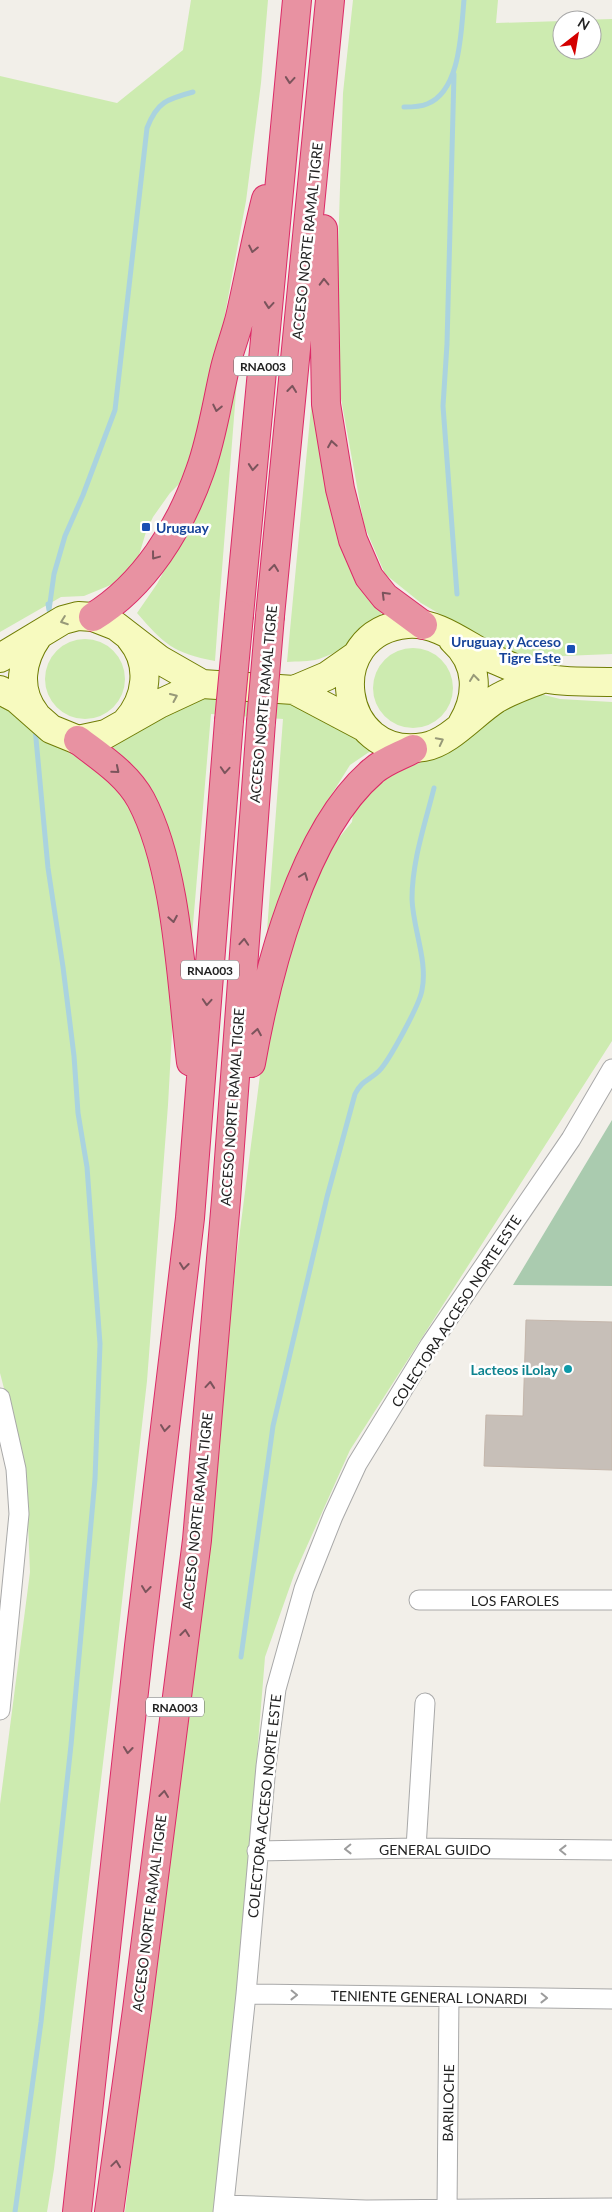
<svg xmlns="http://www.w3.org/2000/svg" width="612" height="2212" font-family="Lato,sans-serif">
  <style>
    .grass { fill: #cdebb0 }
    .cemetery { fill: #aacbaf }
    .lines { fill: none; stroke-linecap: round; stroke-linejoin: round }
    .stream { stroke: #aad3df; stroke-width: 5 }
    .building { fill: #c7bfb8; stroke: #c4b6ab }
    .street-casing { stroke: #a9a9a9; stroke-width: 21 }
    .secondary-casing { stroke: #707d05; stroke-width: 30 }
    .highway-casing { stroke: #dc2a67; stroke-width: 30 }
    .street { stroke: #fff; stroke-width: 19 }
    .secondary { stroke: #f7fabf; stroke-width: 28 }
    .highway { stroke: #e892a2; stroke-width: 28 }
    .highway-bridge-casing { stroke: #dc2a67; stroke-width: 30; stroke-linecap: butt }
    .highway-bridge { stroke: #e892a2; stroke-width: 28 }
    .oneway { stroke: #7b545c }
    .oneway2 { stroke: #979978 }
    .oneway3 { stroke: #9c9c9c }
    .transit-dot { fill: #1a4fb4; stroke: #fff; stroke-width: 2 }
    .culture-dot { fill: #0f9aa8; stroke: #fff; stroke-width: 2 }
    .labels { text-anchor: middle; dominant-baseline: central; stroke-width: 5; stroke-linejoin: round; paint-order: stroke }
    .shield { fill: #fff; stroke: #646464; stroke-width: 1 }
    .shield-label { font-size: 12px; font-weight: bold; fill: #222 }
    .street-label { font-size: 14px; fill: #222; stroke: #fff }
    .transit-label { font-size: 14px; font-weight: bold; fill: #164399; stroke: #fff; text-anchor: start }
    .culture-label { font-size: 14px; font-weight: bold; fill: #0d838f; stroke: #fff; text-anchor: end }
  </style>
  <rect width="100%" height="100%" fill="#f2efe9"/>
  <!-- grass -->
  <path class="grass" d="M191,0h77l-7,83 -15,118 -23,124 -22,98 -18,57 -13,13 -17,24 -7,15 -10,33 -23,19 -29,12 -23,1 -61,35v-556l117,27 66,-53z
    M353,0h145l-2,23 66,-2v29h30v-30h-14l34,-1v635l-97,4 -94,-55 -36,-29 -21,-49 -24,-132 -4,-79 7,-221z
    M320,313l7,119 56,179c-14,21 -40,40 -64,48 -10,3 -22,2 -32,3z
    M238,367l-20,253 -3,41c-42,-8 -51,-17 -78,-48l20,-29 18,-33z
    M45 679a40 40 0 1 1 80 0a40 40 0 1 1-80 0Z
    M373 688a40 40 0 1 1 80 0a40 40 0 1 1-80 0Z
    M209,692l70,1 99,53 -28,19 -20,32 -37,76 -27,71 17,-225 -72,-5 -22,257 -10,-76 -81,-151z
    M533,692l27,7 52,3v339l-262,409 -56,125 -29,82 -21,259 -30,296h-89l75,-614 37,-344 28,-218 45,-163 42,-51 3,-23 8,-14 95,-46z
    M0,696l127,91 21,58 26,151 -6,109 -21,276 -33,291 -60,497 -7,43h-47v-408l30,-232 -4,-99 -26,-100z"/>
  <!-- cemetery -->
  <path class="cemetery" d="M612,1120v166l-99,-1z"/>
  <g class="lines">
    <!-- stream -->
    <path class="stream" d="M454,74l-7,270 -4,62 14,188
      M404,107c8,0 16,0 23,-3 34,-13 34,-74 37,-104
      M48,604l1,6 5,-36 11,-38 18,-41 32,-85 32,-282c10,-26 20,-29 46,-36
      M241,1657l32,-231 54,-229 28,-103c7,-14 15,-14 24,-23 10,-10 41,-67 43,-81 6,-29 -9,-61 -10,-91 0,-38 13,-75 22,-111
      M15,2212l26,-190 30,-277 24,-266 5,-135 -13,-177 -9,-54 -4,-57 -11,-89 -15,-99 -13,-140"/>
  </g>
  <!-- building -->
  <path class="building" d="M526,1320l86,2v148l-128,-4 2,-51 37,1z"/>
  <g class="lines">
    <defs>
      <path id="street" d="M0,1398l16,71 3,45 -19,196
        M419,1600h193
        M416,1848l9,-145
        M257,1851l159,-3 196,2
        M246,1994l366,5
        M224,2205l142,5 246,-2
        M447,2209l2,-212
        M223,2212l23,-218 20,-228 10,-77 28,-100 29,-73 24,-52 73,-119 141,-206 41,-70"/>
      <path id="secondary" d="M453,640c26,23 26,56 9,84
        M0,658l63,-38 15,-4 15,1 23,9 44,34 42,24
        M545,678c-17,6 -34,12 -49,21 -22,14 -47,44 -72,48 -86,15 -104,-115 -17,-123 30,-3 58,21 84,34 16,7 35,16 53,20 19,5 47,3 68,4
        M0,690l17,9 34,30 27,11 28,-6 53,-30 43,-20 92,6 70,37
        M294,690l33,-14 30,-21
        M36,715c-20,-25 -15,-55 2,-79
        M126,722c21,-23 26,-58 5,-83"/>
      <path id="highway" d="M323,229l3,175 14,85 13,51 16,37 16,20 38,28
        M239,615l58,-615
        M270,616l60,-616
        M93,617c52,-32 87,-89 107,-146 12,-33 17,-69 25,-103 4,-17 11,-34 15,-51 9,-39 16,-79 26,-118
        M78,740c22,17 49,34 63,60 37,70 40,183 50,262
        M251,1063c16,-90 51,-231 122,-292 11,-10 27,-15 40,-22
        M77,2212l62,-566 51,-428 39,-497
        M109,2212l28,-202 60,-470 29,-340 35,-478"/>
    </defs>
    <!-- street casing -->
    <use href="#street" class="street-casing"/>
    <!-- secondary casing -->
    <use href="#secondary" class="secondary-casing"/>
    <!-- highway casing -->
    <use href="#highway" class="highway-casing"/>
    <!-- street -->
    <use href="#street" class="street"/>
    <!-- secondary -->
    <use href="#secondary" class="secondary"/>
    <!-- highway -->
    <use href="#highway" class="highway"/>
    <defs>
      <path id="highway-bridge" d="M229,721l10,-106
        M261,722l9,-106"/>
    </defs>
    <!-- highway-bridge casing -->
    <use href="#highway-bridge" class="highway-bridge-casing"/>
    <!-- highway-bridge -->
    <use href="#highway-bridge" class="highway-bridge"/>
  </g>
  <!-- one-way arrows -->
  <defs><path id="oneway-chevron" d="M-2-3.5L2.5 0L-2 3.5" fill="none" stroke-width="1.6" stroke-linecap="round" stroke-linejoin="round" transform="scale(1.25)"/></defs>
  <g class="oneway">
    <use href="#oneway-chevron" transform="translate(290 80) rotate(95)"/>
    <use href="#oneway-chevron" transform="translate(253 249) rotate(102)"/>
    <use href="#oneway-chevron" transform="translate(324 282) rotate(-91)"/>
    <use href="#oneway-chevron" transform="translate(269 305) rotate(95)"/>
    <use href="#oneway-chevron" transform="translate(292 389) rotate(-84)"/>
    <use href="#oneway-chevron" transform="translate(217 408) rotate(102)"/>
    <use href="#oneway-chevron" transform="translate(332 444) rotate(-99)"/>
    <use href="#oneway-chevron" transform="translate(253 467) rotate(95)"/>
    <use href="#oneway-chevron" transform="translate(155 556) rotate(127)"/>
    <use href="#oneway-chevron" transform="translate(274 568) rotate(-84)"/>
    <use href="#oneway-chevron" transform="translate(385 595) rotate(-135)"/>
    <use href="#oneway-chevron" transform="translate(116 770) rotate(40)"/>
    <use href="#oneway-chevron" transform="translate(225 770) rotate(94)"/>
    <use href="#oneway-chevron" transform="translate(304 876) rotate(-69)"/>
    <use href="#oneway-chevron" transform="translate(173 919) rotate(80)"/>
    <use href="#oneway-chevron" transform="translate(244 942) rotate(-86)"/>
    <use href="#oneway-chevron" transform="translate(207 1002) rotate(94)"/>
    <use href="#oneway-chevron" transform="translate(257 1032) rotate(-80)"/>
    <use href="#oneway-chevron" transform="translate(184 1266) rotate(97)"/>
    <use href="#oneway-chevron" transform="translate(210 1385) rotate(-85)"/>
    <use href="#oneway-chevron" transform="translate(165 1428) rotate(97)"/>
    <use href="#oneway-chevron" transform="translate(146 1589) rotate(97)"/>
    <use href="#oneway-chevron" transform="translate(185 1633) rotate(-83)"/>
    <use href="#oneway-chevron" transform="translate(128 1750) rotate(96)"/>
    <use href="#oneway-chevron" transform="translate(164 1794) rotate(-83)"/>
    <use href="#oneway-chevron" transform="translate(116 2164) rotate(-82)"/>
  </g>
  <g class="oneway2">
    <use href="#oneway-chevron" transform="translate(64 621) rotate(160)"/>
    <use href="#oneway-chevron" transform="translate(474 678) rotate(-97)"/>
    <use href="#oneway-chevron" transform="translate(174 697) rotate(-24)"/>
    <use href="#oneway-chevron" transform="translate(440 741) rotate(-27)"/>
  </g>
  <g class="oneway3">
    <use href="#oneway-chevron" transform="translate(348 1849) rotate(179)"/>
    <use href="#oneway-chevron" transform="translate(563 1850) rotate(-179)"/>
    <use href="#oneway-chevron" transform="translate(294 1995) rotate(1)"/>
    <use href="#oneway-chevron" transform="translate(544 1998) rotate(1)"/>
  </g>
  <!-- markers -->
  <g class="transit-dot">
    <rect x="141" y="522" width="10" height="10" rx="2.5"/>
    <rect x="566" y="644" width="10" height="10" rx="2.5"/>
  </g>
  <circle class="culture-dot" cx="568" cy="1369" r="5"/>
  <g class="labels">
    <!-- shield labels -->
    <g class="shield">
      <rect x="234" y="356.5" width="58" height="19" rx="4"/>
      <rect x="181" y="960.5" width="58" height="19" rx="4"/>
      <rect x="146" y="1697.5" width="58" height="19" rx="4"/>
    </g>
    <g class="shield-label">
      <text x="263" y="366">RNA003</text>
      <text x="210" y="970">RNA003</text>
      <text x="175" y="1707">RNA003</text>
    </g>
    <!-- street labels -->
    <g class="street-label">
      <text transform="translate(307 241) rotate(-84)">ACCESO NORTE RAMAL TIGRE</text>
      <text transform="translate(263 704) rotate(-85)">ACCESO NORTE RAMAL TIGRE</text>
      <text transform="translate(232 1107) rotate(-86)">ACCESO NORTE RAMAL TIGRE</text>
      <text transform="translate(456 1311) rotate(-57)">COLECTORA ACCESO NORTE ESTE</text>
      <text transform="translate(197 1511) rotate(-84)">ACCESO NORTE RAMAL TIGRE</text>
      <text x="515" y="1600">LOS FAROLES</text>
      <text transform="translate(264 1806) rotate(-84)">COLECTORA ACCESO NORTE ESTE</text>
      <text x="435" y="1849">GENERAL GUIDO</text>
      <text transform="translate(149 1913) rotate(-83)">ACCESO NORTE RAMAL TIGRE</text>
      <text transform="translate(429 1997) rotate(1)">TENIENTE GENERAL LONARDI</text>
      <text transform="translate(448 2103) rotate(-89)">BARILOCHE</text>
    </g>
    <!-- transit labels -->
    <g class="transit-label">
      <text x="156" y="527">Uruguay</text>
      <text x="561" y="641" text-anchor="end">Uruguay y Acceso<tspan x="561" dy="16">Tigre Este</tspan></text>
    </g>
    <!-- culture labels -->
    <g class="culture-label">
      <text x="558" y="1369">Lacteos iLolay</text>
    </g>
  </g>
  <!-- north arrow -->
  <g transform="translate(577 35) rotate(31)"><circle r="24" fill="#ffffff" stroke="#a7a7a7"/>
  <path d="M0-4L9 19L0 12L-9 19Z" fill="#d40000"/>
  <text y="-8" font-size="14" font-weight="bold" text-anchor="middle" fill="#222222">N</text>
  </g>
</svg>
